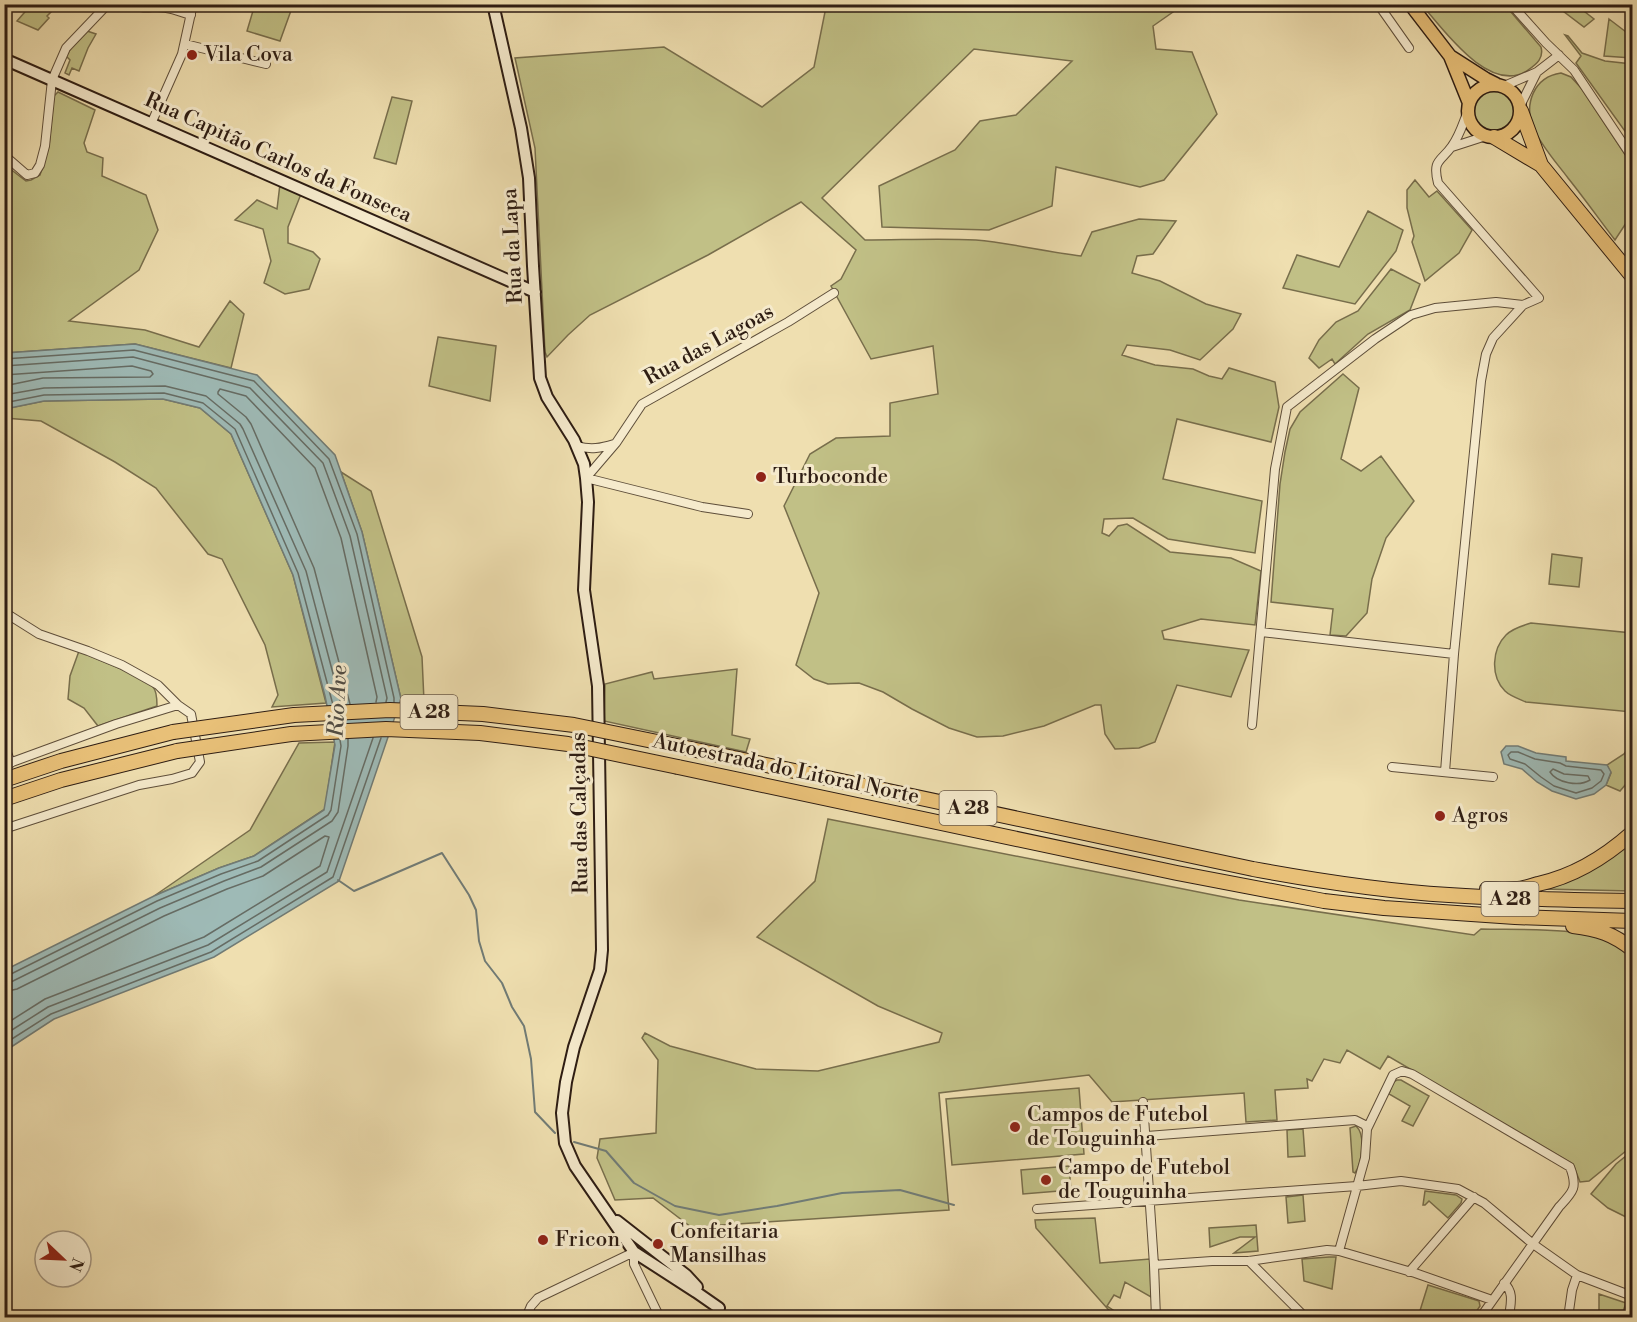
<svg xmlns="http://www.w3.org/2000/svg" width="1637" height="1322" font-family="'Libre Bodoni',serif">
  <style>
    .green { fill: #c1c086; stroke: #786e4c; stroke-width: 1.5 }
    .water { fill: #9ebab6; stroke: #717b75; stroke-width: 1.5 }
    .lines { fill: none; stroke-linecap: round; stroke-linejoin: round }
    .shore { stroke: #666c64; stroke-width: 1.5 }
    .stream { stroke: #717b75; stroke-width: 2 }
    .street-casing { stroke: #5e4e3a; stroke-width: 10 }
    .secondary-casing { stroke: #2e1d13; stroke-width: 14 }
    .primary-casing { stroke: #2e1d13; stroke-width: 15 }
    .highway-casing { stroke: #2e1d13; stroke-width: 16 }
    .street { stroke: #f5eacc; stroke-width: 8 }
    .secondary { stroke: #f5eacc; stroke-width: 10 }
    .primary { stroke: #e8c078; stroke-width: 12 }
    .highway { stroke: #e8c078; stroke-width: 14 }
    .highway-bridge-casing { stroke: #2e1d13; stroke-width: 16; stroke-linecap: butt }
    .highway-bridge { stroke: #e8c078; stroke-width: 14 }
    .poi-dot { fill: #8f2418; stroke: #f5eacc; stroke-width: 2 }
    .labels { text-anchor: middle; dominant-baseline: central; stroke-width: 6; stroke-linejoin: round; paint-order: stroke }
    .shield { fill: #f5eacc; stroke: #6a5a4a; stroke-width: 1.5 }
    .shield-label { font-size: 20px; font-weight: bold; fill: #2e1d13 }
    .poi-label { font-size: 21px; fill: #2e1d13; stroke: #f5eacc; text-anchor: start }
    .street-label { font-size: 21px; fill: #2e1d13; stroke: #f5eacc }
    .water-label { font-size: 22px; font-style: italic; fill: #504c44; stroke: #f5eacc }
  </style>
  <rect width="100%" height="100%" fill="#efdfb0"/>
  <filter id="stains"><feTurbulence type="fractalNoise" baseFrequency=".00333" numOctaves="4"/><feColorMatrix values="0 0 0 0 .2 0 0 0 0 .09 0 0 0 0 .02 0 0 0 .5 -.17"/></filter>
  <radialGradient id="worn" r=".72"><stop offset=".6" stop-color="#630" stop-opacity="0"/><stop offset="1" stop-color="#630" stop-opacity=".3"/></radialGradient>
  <!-- green -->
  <path class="green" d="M255,4l38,1 -13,36 -33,-10z
    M31,5h15l6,6 -5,5 2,2 -11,12 -21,-9z
    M824,5h359l-30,21 3,23 36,3 25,62 -53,66 -24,7 -84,-20 -4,39 -63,24 -107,-3 -3,-41 76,-36 25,-29 36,-6 56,-54 -98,-12 -152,149 43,42c37,0 74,-2 111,0 35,3 70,12 105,16l11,-24 47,-13 37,2 -23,33 -16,2 -5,17 28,8 46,23 35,10 -8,15 -33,31 -30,-10 -43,-5 -5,10 33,10 38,4 16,7 13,3 7,-11 46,14 4,25 -8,35 -94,-23 -14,60 99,22 -7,52 -87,-14 -35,-21 -29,1 -2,14 7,3 9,-10 9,-2 43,28 61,6 30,13 -6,54 -54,-6 -39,12 2,8 85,11 -18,47 -54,-12 -22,57 -16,6 -24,1 -10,-15 -4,-29h-6l-51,21 -41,10 -26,1 -28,-9 -37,-19 -29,-17 -24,-9 -31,1 -14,-5 -18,-14 23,-72 -35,-87 26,-52 26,-16 54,-2v-33l48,-9 -5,-48 -62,13 -40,-73 10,-7 15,-29 -55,-48 -93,53 -118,60 -22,20 -21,22 -2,-5 -10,-204 -20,-90 149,-11 98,60 52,-40 12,-60z
    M1422,5h83l36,42c3,11 -4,17 -13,23 -38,26 -85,-41 -106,-65z
    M1555,5h21l18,14 -10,8z
    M1609,19l21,16 2,-3v26l-28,-2z
    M87,31l9,3 -8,14 -9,23 -7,-3 -3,7 -4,-2 5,-13 -4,-4 5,-8z
    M1565,35l3,1 14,17 23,8 27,3v77l-56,-78 5,-7z
    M1561,73l10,4 11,12 50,76v49l-17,26c-16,-21 -31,-42 -47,-62 -12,-16 -26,-31 -34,-49 -11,-25 0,-52 27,-56z
    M1474 111a21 21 0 1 1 42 0a21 21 0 1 1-42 0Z
    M58,92l37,18 -11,33 3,9 16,6 -1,18 44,19 12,35 -19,40 -70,51 76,9 54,17 31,-46 14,13 -13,54 -96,-24 -130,9v-188l21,16 5,-1 9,-5 9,-29 5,-50z
    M392,97l20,4 -16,63 -22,-6z
    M1415,180l14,17 8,-6 35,39 -13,23 -34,28 -13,-39 2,-6 -7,-28v-18z
    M280,184l21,10 -13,33v16l25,9 7,7 -11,30 -24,5 -21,-11 7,-22 -8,-32 -28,-9 22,-20 20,9z
    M1368,211l35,19 -7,21 -41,53 -72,-16 14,-33 42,12z
    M1391,269l29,15 -10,26 -42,24 -33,30 -3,-5 -13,9 -10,-10 10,-18 17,-18 22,-11z
    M438,337l58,9 -6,55 -61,-15z
    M1343,374l16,14 -18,71 20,12 20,-15 33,45 -28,37 -14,41 -5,34 -21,23 -16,-1 3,-26 -62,-7 9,-118 5,-32 5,-23 10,-17z
    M163,399l37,9 31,26 62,141 33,128 -54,4 6,-12 -13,-50 -43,-86 -14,-5 -52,-66 -41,-26 -74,-41 -36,-3 -1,-9 40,-8z
    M341,472l30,19 51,166 2,44 -23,-2 -39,-167z
    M1552,554l30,4 -3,29 -30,-3z
    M1531,623l101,10v79l-106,-10c-7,-3 -16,-6 -21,-11 -15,-15 -13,-42 1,-56 7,-7 16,-9 25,-12z
    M79,651c15,7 65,25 74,36 4,4 4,13 4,19l-59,20 -14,-18 -16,-9 2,-23z
    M737,669l-5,66 18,4 -4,13 -142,-31 1,-37 47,-12 2,7z
    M335,742l-10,67 -71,47 -35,12 -65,28 96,-66 49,-87z
    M1632,743v34l-12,14 -14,-6 5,-12 -4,-8 17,-11z
    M828,819l411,81 235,35 7,-6c41,1 102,-3 137,16 6,3 10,8 14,12v189l-43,35 -9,1 -7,-18 -185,-108 -8,13 -33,-19 -7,13 -16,-4 -12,22 -5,-2 1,9 -33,2 2,30 -31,2 -2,-29 -132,9 -23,-27 -150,18 10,117 -258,17 -38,-29 -38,2 -18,-42 3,-19 56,-6 2,-73 -16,-22 3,-5 25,13 86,23 62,2 121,-29 3,-9 -64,-27 -121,-69 58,-56z
    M1632,839v52l-89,-2z
    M1397,1080h4l28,16 -16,30 -11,-5 8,-15 -21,-12 4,-12z
    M1079,1088l5,66 -132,11 -6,-66z
    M1356,1126c10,9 6,37 -1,47l-2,-1 -3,-44z
    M1303,1129l2,27 -17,1 -1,-27z
    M1632,1151v69l-24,-12 -17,-14 25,-30z
    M1069,1166l2,24 -48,4 -2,-24z
    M1425,1191l31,4 6,4 -1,4 -13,15 -19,-17 -4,4h-2z
    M1303,1195l2,26 -17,2 -2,-26z
    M1095,1218l5,45 50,-4 1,38 -26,-15 -5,16 -6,-3 -7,11 9,6 -2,4 -78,-88 -1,-8z
    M1256,1225l2,26 -24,2 21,-16h-15l-30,10 -1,-19z
    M1329,1257h7l-4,32 -28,-8 -2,-22z
    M1428,1285l51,16 1,5 -6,9 -12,3 -44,-1z
    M1599,1294l27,9 -5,14h-22z"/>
  <!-- water -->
  <path class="water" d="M135,344l122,31 78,80 27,77 39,167 -62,182 -125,76 -160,62 -49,32v-81l149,-74 65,-28 35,-12 70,-46 11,-65 -10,-49 -32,-121 -62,-141 -31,-26 -37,-9 -119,2 -39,8v-56z
    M1506,746h12l18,7 30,4v4l41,4 4,7 -5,13 -12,9 -18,5 -24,-8 -15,-9 -15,-13 -18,-5 -3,-12z"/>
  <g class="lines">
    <!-- shore -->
    <path class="shore" d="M4,359l130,-9 120,31 75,78 28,75 37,164v4
      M4,366l129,-9 117,31 73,75 27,73 37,162 -1,4
      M4,375l128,-9 19,5 2,3 -3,3 -107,1 -39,8
      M4,395l40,-7 121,-2 41,10 34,28 3,5 63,142 35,133
      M4,403l40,-8 120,-2 39,10 32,26 63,144 35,132
      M350,704l-36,-136 -63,-144 -5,-7 -28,-23v-2l2,-3 26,7 69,72 26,70 36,159 -1,5
      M1511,752h7l17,7 25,4 6,3 35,4 3,4 -3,7 -9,7 -16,5 -22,-7 -13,-9 -16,-13 -15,-5 -2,-4z
      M1553,769l11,5 24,2 2,4c-11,7 -33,3 -40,-8z
      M4,975h5l148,-74 64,-27 37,-13 70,-46 3,-5 10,-64 -1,-6
      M4,983l9,-2 147,-73 64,-27 37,-14 71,-46 6,-9 10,-66v-7
      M4,992l13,-3 147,-73 63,-27 36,-13 62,-40 4,1 -9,29 -116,71 -159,62 -41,26
      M4,1035l44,-28 160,-62 119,-73 46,-134
      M4,1044l47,-30 160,-62 122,-75 48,-139"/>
    <!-- stream -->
    <path class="stream" d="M338,880l16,11 88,-38 27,42 7,15 3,31 6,20 17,22 10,24 12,19 7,33 4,53 20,21
      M574,1142l32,9 28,32 41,23 44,9 58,-9 65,-13 58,-3 54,15"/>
    <defs>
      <path id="street" d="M131,4c12,7 24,1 35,4 9,1 17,5 25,7
        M1378,4l31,44
        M1511,4l35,39 28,27 58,87
        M185,44l81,20
        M1504,86l33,-14 22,-17
        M1520,106l17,-34
        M151,124l31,-70 11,-50
        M1452,147l34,-11
        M4,155l23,20 8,-2 5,-8 5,-19 7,-66 14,-32 42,-44
        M577,446c14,4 24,2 37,-2
        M748,514l-46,-7 -116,-29 30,-35 26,-39 146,-82 46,-29
        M4,612l35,22 49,17 34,14 36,20 20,20 13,9 9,48 -8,11 -20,6 -33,6 -135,44
        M1261,632l193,22
        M1252,725l23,-256 12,-62 88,-68 36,-24 24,-7 61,-6 27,3
        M4,745l7,18
        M4,765l112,-41 62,-19
        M1392,767l101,10
        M1445,772l9,-118 27,-273 5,-27 7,-16 30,-33 16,-7 -101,-115c-6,-24 3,-21 14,-37 8,-11 11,-23 16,-35
        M1143,1102l11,163 2,53
        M1147,1136l208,-16 10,5 2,4
        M1037,1209l320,-23 44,-5 57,8 26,14 49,41 44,31 55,21
        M1339,1251l26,-93 2,-29 26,-54 9,-4 10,3 158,93c8,21 3,25 -11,40l-79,111
        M1249,1261l57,57
        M1154,1265l58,-4h37l78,-11 12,1 76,22 77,27
        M1409,1272l65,-75
        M1504,1283c11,10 6,22 5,35
        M526,1318l5,-12 7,-8 96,-46v12l26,54
        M1568,1318l4,-28 5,-15"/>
      <path id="secondary" d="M493,4l28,124 8,50 4,88 7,112 7,19 27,43 10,24 2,14 2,24 -4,88 14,96 4,264 -2,20 -26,77 -8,35 -4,31 3,30 10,23 59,86 62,40 23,16
        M4,59l531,233
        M617,1221l69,54 11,12"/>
      <path id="primary" d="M1410,4l40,52 36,23 10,5
        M1450,56l19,47
        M1468 111a26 26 0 1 1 52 0a26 26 0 1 1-52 0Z"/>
      <path id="highway" d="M1521,111l20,54
        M1494,137l47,28 91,111
        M682,747l571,122c65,12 130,22 196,26 61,4 122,5 183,6
        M678,767l499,106 147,28 60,7 131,9 117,4
        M4,780l57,-19 112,-29
        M4,799l57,-19 116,-29
        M1487,889c9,0 19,1 28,0 8,0 16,-3 23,-5 37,-8 67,-27 94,-51
        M1573,926c25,3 40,8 59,23"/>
    </defs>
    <!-- street casing -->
    <use href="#street" class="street-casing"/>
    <!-- secondary casing -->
    <use href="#secondary" class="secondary-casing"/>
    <!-- primary casing -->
    <use href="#primary" class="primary-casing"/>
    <!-- highway casing -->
    <use href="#highway" class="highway-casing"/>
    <!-- street -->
    <use href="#street" class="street"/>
    <!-- secondary -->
    <use href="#secondary" class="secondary"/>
    <!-- primary -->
    <use href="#primary" class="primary"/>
    <!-- highway -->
    <use href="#highway" class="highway"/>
    <defs>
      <path id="highway-bridge" d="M173,732l121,-17 96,-5 93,4 91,11 108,22
        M177,751l114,-17 95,-5 94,4 88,11 110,23"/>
    </defs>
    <!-- highway-bridge casing -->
    <use href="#highway-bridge" class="highway-bridge-casing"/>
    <!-- highway-bridge -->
    <use href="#highway-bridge" class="highway-bridge"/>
  </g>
  <!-- markers -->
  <g class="poi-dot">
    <circle cx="192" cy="55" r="6"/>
    <circle cx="761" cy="477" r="6"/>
    <circle cx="1440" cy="816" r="6"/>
    <circle cx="1015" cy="1127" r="6"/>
    <circle cx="1046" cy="1180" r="6"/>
    <circle cx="543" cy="1240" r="6"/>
    <circle cx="658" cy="1244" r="6"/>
  </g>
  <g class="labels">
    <!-- shield labels -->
    <g class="shield">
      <rect x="400.5" y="695" width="57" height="34" rx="4.5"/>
      <rect x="939.5" y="791" width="57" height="34" rx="4.5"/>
      <rect x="1481.5" y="882" width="57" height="34" rx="4.5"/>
    </g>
    <g class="shield-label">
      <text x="429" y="712">A 28</text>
      <text x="968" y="808">A 28</text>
      <text x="1510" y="899">A 28</text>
    </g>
    <!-- poi labels -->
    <g class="poi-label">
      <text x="204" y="55">Vila Cova</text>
      <text x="773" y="477">Turboconde</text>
      <text x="1452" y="816">Agros</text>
      <text x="1027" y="1115">Campos de Futebol<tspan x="1027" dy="24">de Touguinha</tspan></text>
      <text x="1058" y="1168">Campo de Futebol<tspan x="1058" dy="24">de Touguinha</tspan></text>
      <text x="670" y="1232">Confeitaria<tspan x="670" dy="24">Mansilhas</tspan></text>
      <text x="555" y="1240">Fricon</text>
    </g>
    <!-- street labels -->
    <g class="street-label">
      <text transform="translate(278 158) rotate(24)">Rua Capitão Carlos da Fonseca</text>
      <text transform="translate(513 246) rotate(-93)">Rua da Lapa</text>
      <text transform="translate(709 345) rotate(-29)">Rua das Lagoas</text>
      <text transform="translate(786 769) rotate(12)">Autoestrada do Litoral Norte</text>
      <text transform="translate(580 813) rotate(-91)">Rua das Calçadas</text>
    </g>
    <!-- water labels -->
    <g class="water-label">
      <text transform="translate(338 701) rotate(-87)">Rio Ave</text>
    </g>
  </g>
  <!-- margin -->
  <rect width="1637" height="1322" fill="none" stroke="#efdfb0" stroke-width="24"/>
  <rect x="6" y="6" width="1625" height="1310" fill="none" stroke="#2e1d13" stroke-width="3"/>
  <rect x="12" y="12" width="1613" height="1298" fill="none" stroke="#2e1d13" stroke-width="1.5"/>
  <!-- north arrow -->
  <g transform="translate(63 1259) rotate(113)"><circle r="28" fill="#f5eacc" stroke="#a59882" stroke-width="1.5"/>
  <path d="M0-4.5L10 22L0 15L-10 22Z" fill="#8f2418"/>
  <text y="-9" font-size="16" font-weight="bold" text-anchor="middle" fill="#2e1d13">N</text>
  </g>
  <rect width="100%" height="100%" filter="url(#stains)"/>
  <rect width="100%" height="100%" fill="url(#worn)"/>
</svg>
